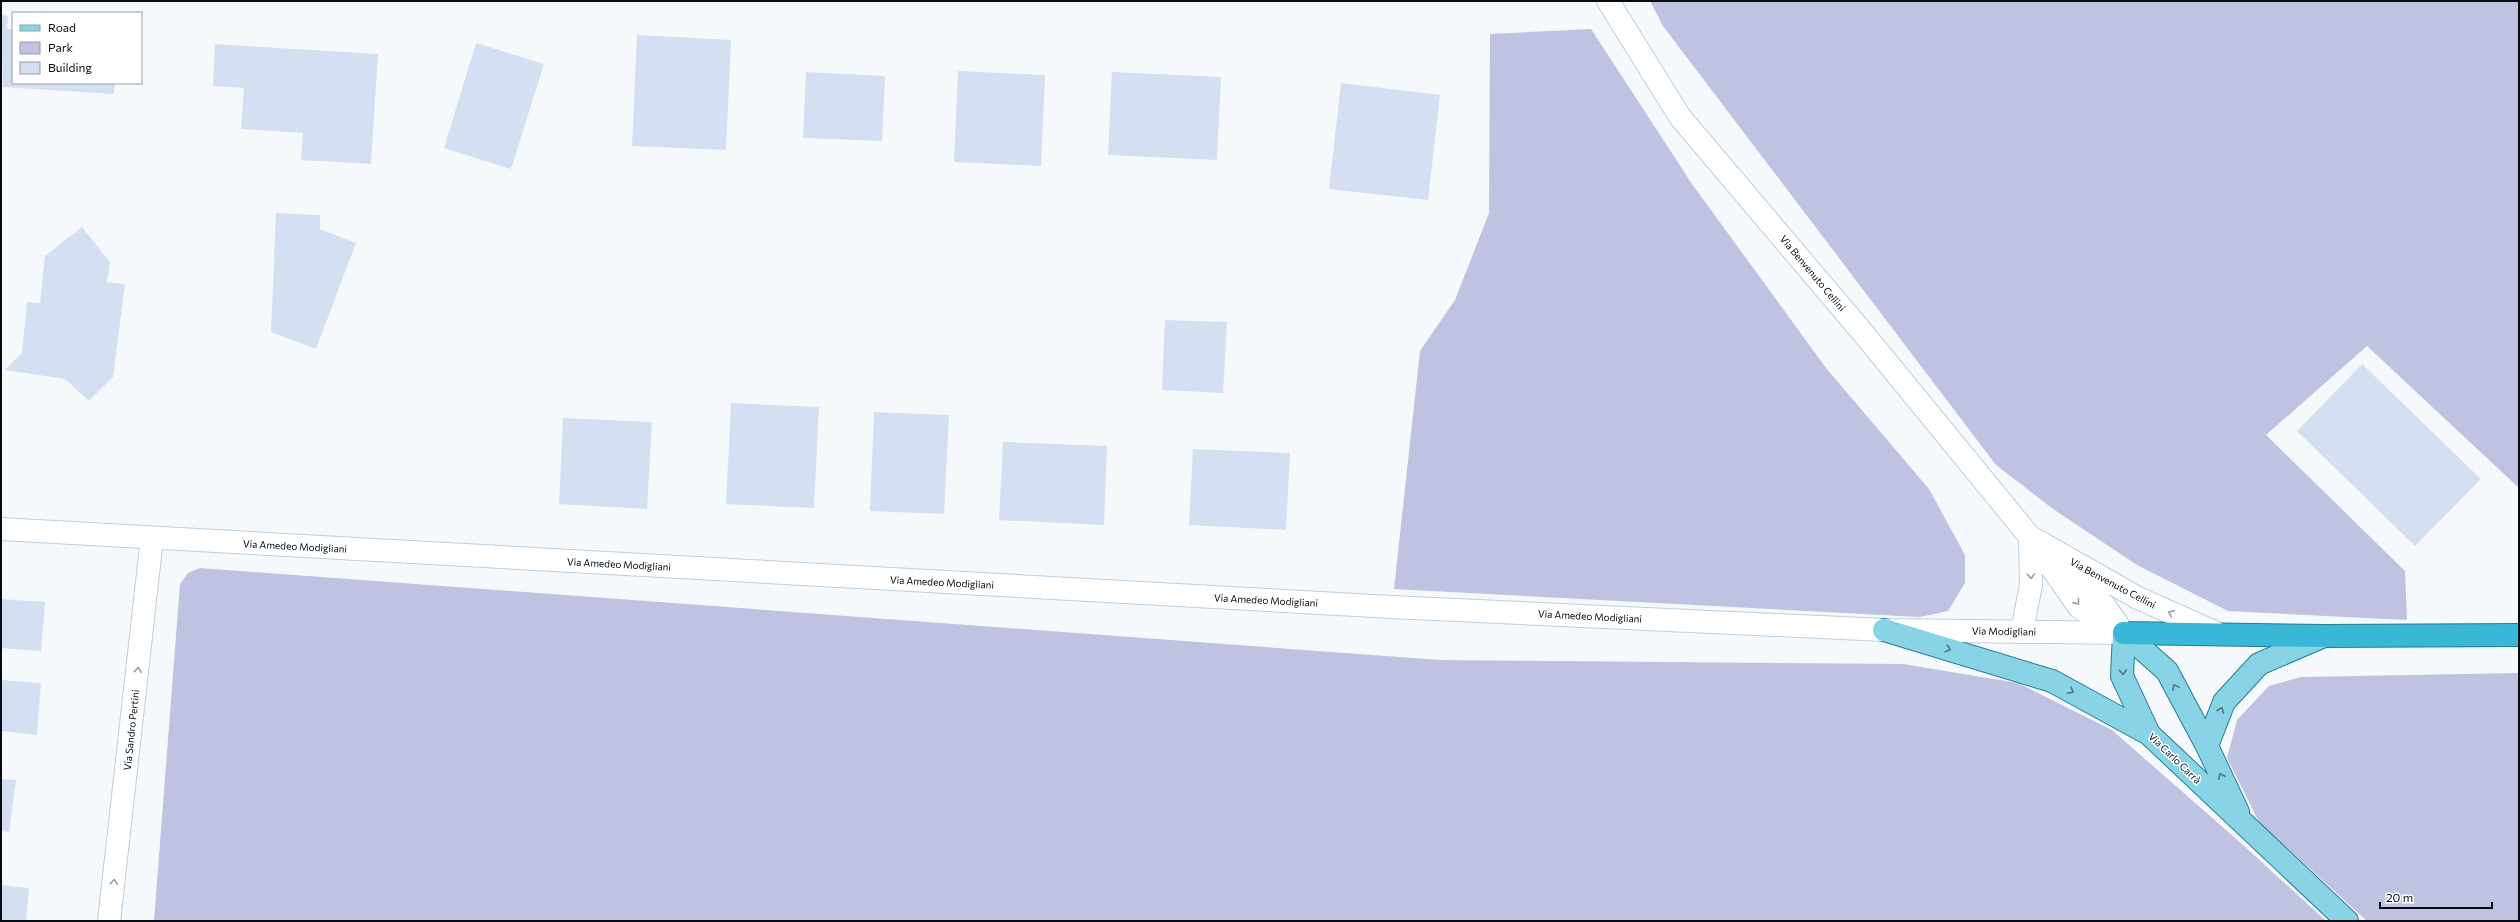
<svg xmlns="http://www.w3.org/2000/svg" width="2520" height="922" font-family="Commissioner,sans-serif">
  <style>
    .green { fill: #bfc2e1 }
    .building { fill: #d4dff2 }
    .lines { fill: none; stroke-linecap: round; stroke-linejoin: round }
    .minor-casing { stroke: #bccfdd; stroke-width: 24 }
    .major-casing { stroke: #277b91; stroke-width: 24 }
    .highway-casing { stroke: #277b91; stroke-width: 24 }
    .minor { stroke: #fff; stroke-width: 22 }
    .major { stroke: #88d4e6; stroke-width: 22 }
    .highway { stroke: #39b7d6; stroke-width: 22 }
    .oneway { stroke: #9b9ea0 }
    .oneway2 { stroke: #4e7a86 }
    .labels { text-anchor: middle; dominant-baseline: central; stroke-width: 3; stroke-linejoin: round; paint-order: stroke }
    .street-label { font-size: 10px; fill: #060c11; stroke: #fff }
  </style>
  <rect width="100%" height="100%" fill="#f5f9fc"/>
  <!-- green -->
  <path class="green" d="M1650,1h869v487l-152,-142 -101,89 139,136 2,49 -179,-9 -91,-46 -84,-56 -57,-44 -333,-439z
    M1591,29l101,155 134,184 103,121 36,66v28l-17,28 -28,6 -526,-28 26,-238 35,-51 34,-87 1,-179z
    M200,568l1240,92 463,4 115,19 94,47 130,114 84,77h-2172l26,-337 8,-11z
    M2519,673v248h-152l-108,-99 -32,-64 10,-38 32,-34 32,-9z"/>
  <!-- building -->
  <path class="building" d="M1,15l7,1 -1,13h6v54h102l-1,11 -111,-7z
    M637,35l94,5 -5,110 -94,-4z
    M476,43l68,21 -33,105 -67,-21z
    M215,44l163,10 -7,110 -70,-4 2,-27 -62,-4 3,-41 -31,-2z
    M958,71l87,4 -4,91 -87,-4z
    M806,72l79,4 -3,65 -79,-3z
    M1112,72l109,5 -4,83 -109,-5z
    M1341,83l99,12 -12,105 -99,-11z
    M276,213l44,2v14l36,14 -40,106 -45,-17z
    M82,227l28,35 -3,20 18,2 -12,93 -24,24 -24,-22 -60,-9 17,-17 5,-51 13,1 5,-47z
    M1165,320l62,2 -4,71 -61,-3z
    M2362,364l119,115 -66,67 -118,-115z
    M731,403l88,4 -5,101 -88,-4z
    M874,412l75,3 -5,99 -74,-3z
    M563,418l89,4 -5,87 -88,-5z
    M1003,442l104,4 -3,79 -105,-5z
    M1193,449l97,4 -4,77 -97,-5z
    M1,599l44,3 -4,49 -40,-3z
    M1,680l40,3 -4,52 -36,-4z
    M1,779l15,1 -7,52 -8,-1z
    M1,885l28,3 -3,33h-25z"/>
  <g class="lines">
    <defs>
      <path id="minor" d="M1608,1l72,116 183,216 167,204 49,70 43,26
        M1,529l1391,78 492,23 240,3
        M2036,540l102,58 81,36
        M2062,566l42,39 14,20
        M2022,631l9,-46 -1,-48
        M109,921l43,-383"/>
      <path id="major" d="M1884,630l168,51 97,53
        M2124,633l-2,43 27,58 198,187
        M2124,633l43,38 40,75 31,66
        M2207,746l17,-44 35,-38 65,-28"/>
      <path id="highway" d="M2124,633l200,3 195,-1"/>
    </defs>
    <!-- minor casing -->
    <use href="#minor" class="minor-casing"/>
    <!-- major casing -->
    <use href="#major" class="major-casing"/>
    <!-- highway casing -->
    <use href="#highway" class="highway-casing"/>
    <!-- minor -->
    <use href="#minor" class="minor"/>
    <!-- major -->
    <use href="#major" class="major"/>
    <!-- highway -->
    <use href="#highway" class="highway"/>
  </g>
  <!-- one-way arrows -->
  <defs><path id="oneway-chevron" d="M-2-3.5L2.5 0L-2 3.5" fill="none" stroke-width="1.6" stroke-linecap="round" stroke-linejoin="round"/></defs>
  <g class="oneway">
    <use href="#oneway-chevron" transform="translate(2031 576) rotate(88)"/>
    <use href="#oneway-chevron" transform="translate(2077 602) rotate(51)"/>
    <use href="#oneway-chevron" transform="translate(2171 613) rotate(-156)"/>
    <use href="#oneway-chevron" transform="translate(138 670) rotate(-84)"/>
    <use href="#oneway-chevron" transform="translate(114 882) rotate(-84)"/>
  </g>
  <g class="oneway2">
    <use href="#oneway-chevron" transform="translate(1948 649) rotate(17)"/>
    <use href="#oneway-chevron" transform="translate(2123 672) rotate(86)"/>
    <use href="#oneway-chevron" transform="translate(2175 687) rotate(-118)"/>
    <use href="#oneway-chevron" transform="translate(2071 691) rotate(28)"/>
    <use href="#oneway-chevron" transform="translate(2221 710) rotate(-68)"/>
    <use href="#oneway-chevron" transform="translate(2221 776) rotate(-115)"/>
  </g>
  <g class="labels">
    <!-- street labels -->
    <g class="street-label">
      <text transform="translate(1813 273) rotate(50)">Via Benvenuto Cellini</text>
      <text transform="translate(295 546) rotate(3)">Via Amedeo Modigliani</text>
      <text transform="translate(619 564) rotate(3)">Via Amedeo Modigliani</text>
      <text transform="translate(942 582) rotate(3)">Via Amedeo Modigliani</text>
      <text transform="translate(2113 583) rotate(28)">Via Benvenuto Cellini</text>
      <text transform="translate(1266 600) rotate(3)">Via Amedeo Modigliani</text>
      <text transform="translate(1590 616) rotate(3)">Via Amedeo Modigliani</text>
      <text transform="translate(2004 631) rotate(1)">Via Modigliani</text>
      <text transform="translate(131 730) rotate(-84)">Via Sandro Pertini</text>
      <text transform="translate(2175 758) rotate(44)">Via Carlo Carrà</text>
    </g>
  </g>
  <!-- border -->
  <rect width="2520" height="922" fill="none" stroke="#060c11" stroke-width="4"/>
  <!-- legend -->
  <rect x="12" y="12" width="130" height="72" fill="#ffffff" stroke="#9b9ea0"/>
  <rect x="20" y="25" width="20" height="6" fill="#88d4e6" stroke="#9b9ea0"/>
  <text x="48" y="32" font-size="12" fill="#060c11">Road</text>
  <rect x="20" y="42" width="20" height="12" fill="#bfc2e1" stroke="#9b9ea0"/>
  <text x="48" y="52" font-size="12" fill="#060c11">Park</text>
  <rect x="20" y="62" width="20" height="12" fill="#d4dff2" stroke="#9b9ea0"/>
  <text x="48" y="72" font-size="12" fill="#060c11">Building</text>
  <!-- scale -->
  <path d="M2380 902v6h112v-6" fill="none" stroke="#060c11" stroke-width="2"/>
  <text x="2386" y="902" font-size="12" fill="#060c11" stroke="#ffffff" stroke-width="3" paint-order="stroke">20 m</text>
</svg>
